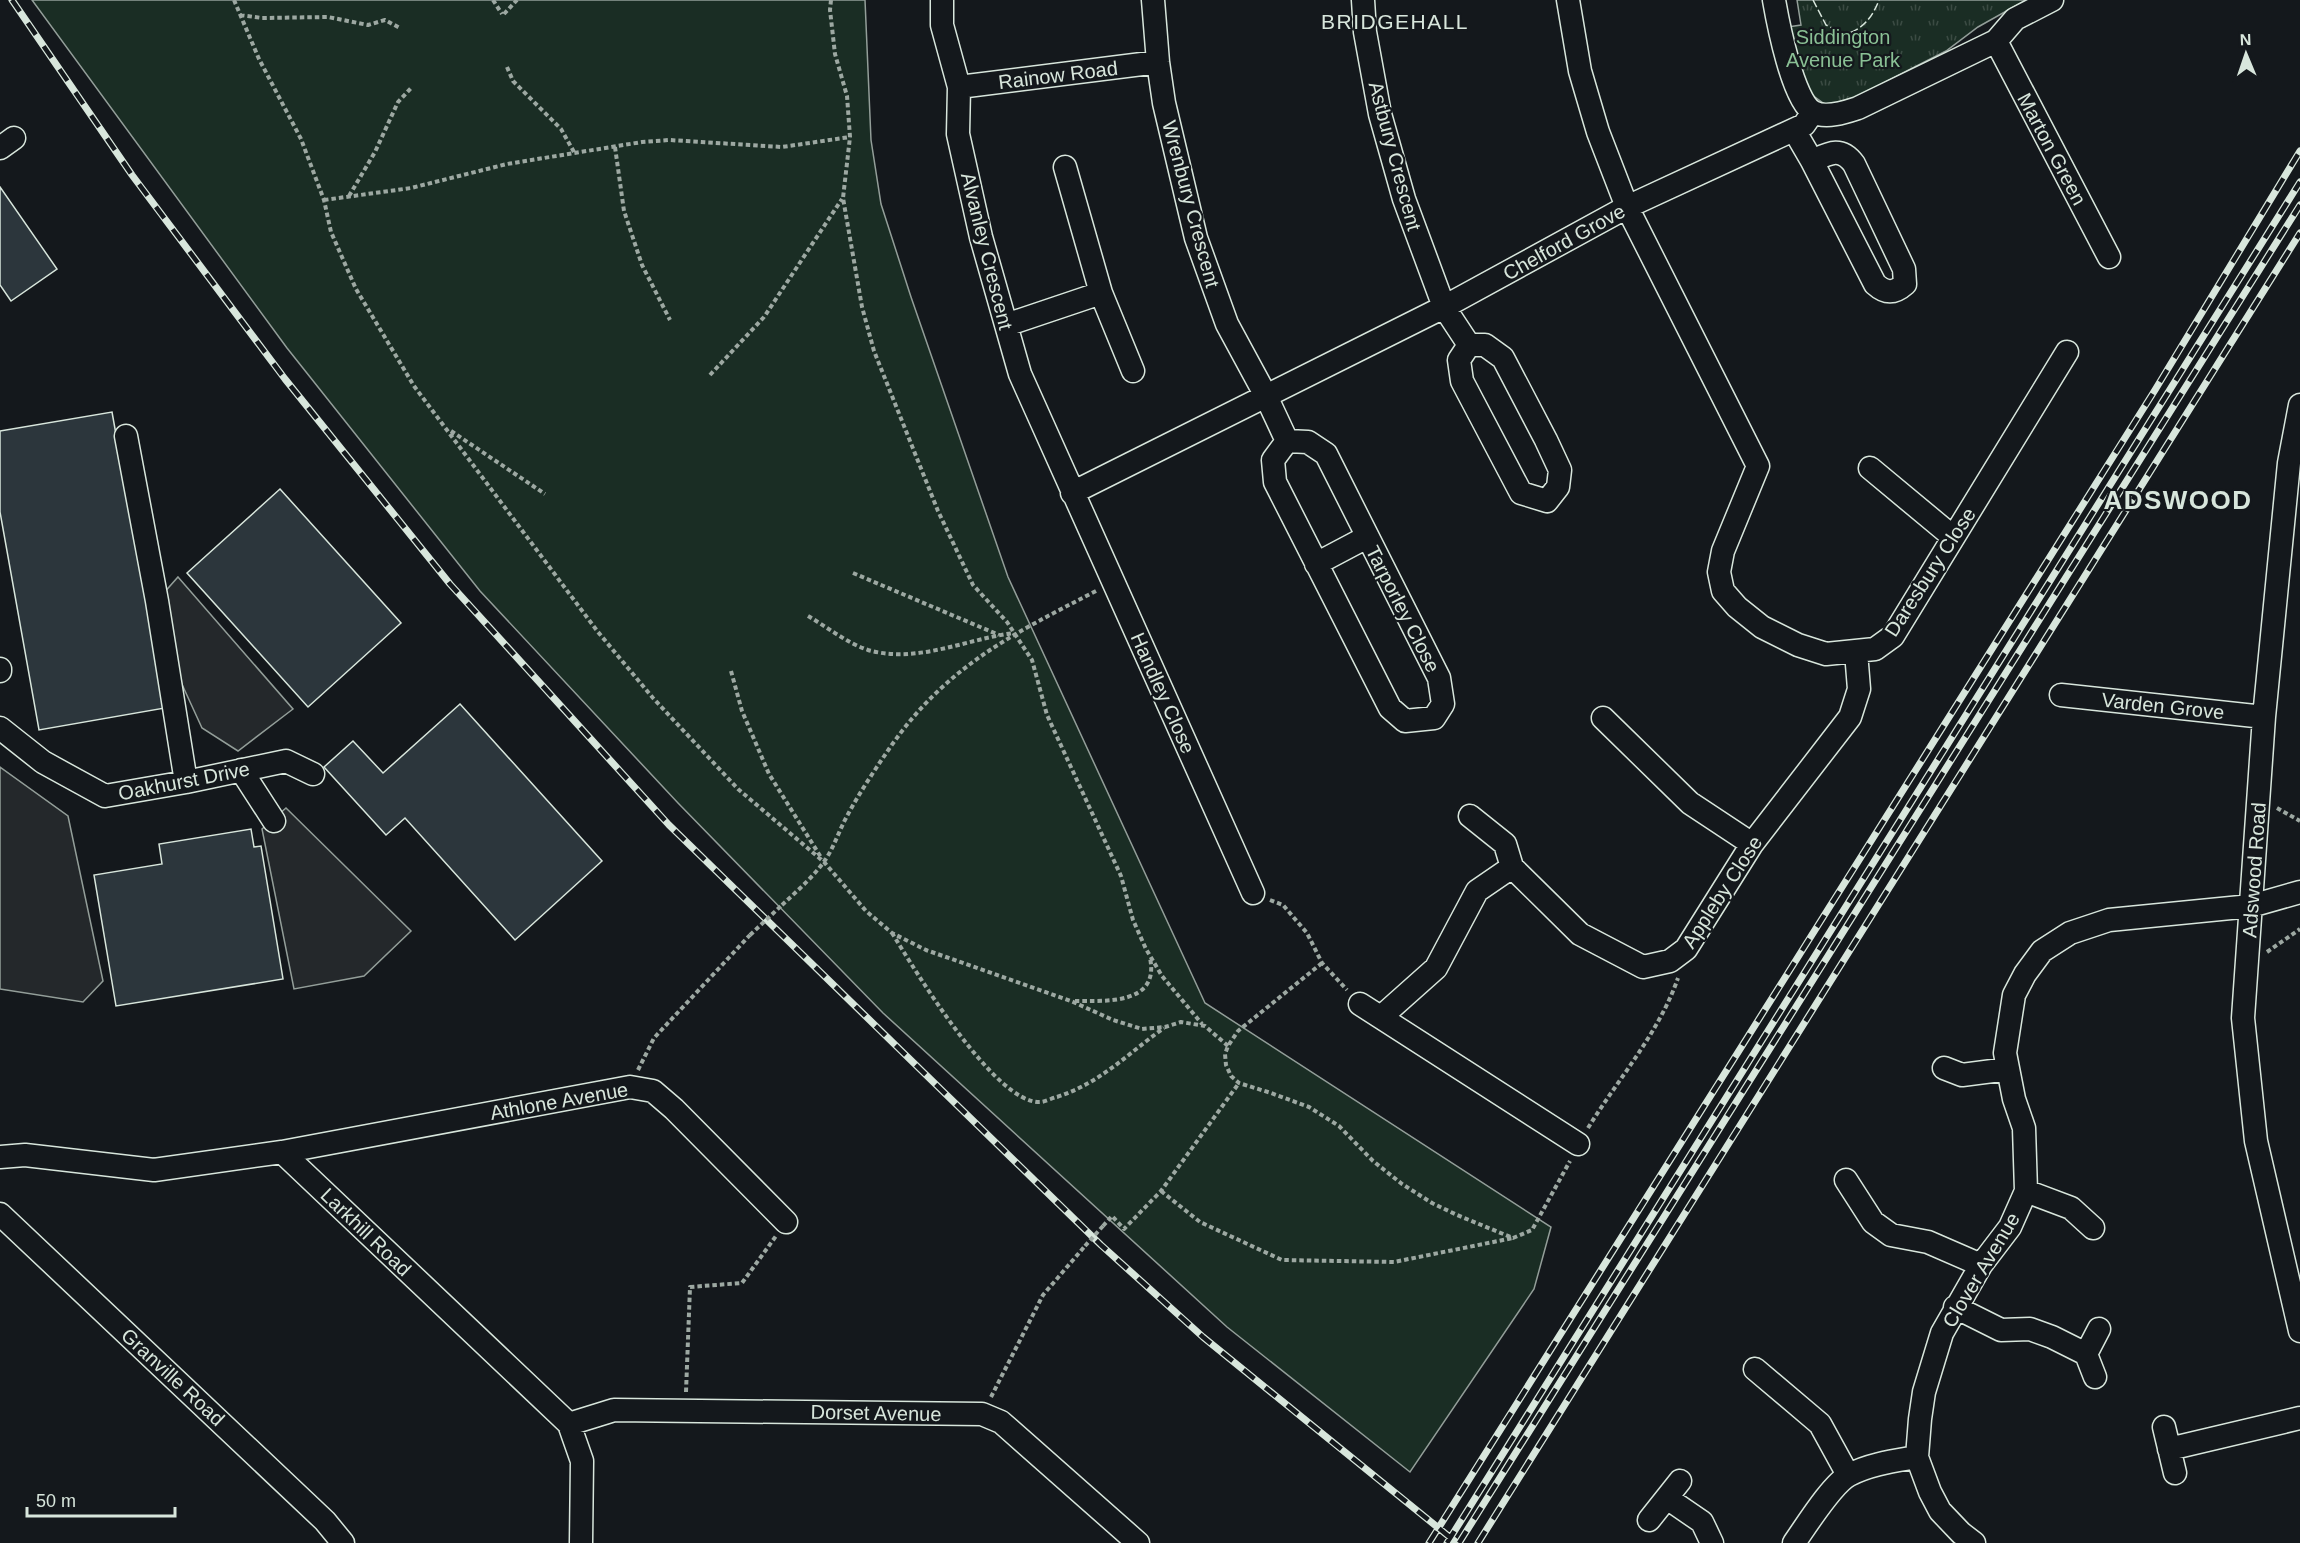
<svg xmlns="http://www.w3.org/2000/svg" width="2300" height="1543" font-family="Helvetica,sans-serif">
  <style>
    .grass { fill: #1a2d24; stroke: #939e99; stroke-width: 1.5 }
    .park { fill: url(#park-tufts); stroke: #939e99; stroke-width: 1.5 }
    .parking { fill: #24282b; stroke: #939e99; stroke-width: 1.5 }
    .building { fill: #2c363c; stroke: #d8e6dc; stroke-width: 1.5 }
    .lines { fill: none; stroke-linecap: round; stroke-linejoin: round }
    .minor-casing { stroke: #d8e6dc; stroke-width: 25 }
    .path { stroke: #9da8a2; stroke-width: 4; stroke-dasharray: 4.5 3; stroke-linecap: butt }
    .minor { stroke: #14181c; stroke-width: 22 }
    .rail-casing { stroke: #d8e6dc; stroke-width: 7 }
    .rail { stroke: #14181c; stroke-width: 4.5; stroke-dasharray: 14; stroke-linecap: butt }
    .path-bridge { stroke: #9da8a2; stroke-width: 4; stroke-dasharray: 4.5 3; stroke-linecap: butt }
    .fence { stroke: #d8e6dc; stroke-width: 1.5; stroke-dasharray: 8 3; stroke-linecap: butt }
    .labels { text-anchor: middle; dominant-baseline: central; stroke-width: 4.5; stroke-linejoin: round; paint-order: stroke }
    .park-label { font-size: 20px; fill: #8ac095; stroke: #14181c }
    .street-label { font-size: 20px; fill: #d8e6dc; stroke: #14181c }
    .neighbourhood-label { font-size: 21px; letter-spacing: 1.5px; fill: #d8e6dc; stroke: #14181c }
    .district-label { font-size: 26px; font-weight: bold; letter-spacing: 1.5px; fill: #d8e6dc; stroke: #14181c }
  </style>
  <defs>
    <pattern id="park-tufts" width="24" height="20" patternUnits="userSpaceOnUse" patternTransform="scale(1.5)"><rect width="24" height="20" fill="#1a2d24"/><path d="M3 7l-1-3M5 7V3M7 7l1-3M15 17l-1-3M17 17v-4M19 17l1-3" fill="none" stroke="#3b4b43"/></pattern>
  </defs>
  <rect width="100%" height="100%" fill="#14181c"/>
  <!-- grass -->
  <path class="grass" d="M32,0h833l6,140 10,64 30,93 97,280 197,426 346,224 -17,62 -124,183 -183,-145 -344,-314 -205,-210 -198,-212 -193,-243z"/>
  <!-- park -->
  <path class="park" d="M1797,0h229l-48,27 -32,24 -102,52 -18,2 -18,-13 -21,-65 14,-2z"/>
  <!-- parking -->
  <path class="parking" d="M178,577l115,132 -55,42 -36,-23 -22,-48 -18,-85z
    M0,767l68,49 35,165 -20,21 -83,-13z
    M286,808l125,123 -47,45 -70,13 -32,-160z"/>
  <!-- building -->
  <path class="building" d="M0,187l57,82 -46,32 -11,-16z
    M112,412l53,296 -126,22 -39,-218v-81z
    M280,489l121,134 -93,84 -121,-134z
    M460,704l142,157 -87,79 -110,-122 -19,17 -62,-68 29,-26 30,32z
    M251,829l3,18 7,-1 22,133 -167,27 -22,-131 68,-11 -3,-20z"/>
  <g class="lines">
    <defs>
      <path id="minor" d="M942,0v25l17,62 -1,47 23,103 39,137 233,519
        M1153,0l5,62 6,41 32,135 31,86 39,72 21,45
        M1363,0l2,32 15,82 24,85 40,108 25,38h16l18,13 43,82 14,30 -2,17 -11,14 -26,-8 -59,-112 -3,-21 10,-15
        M1568,0l12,71 18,61 29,75 131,259 -35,85 -4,21 4,19 14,16 25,20 36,18 28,9 49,-5 18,-13 174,-284
        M1774,0c4,23 19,101 39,112 13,7 33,0 45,-4l138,-67 19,-22 37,-19
        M1996,41l113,216
        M959,87l199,-25
        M1794,130l18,31c17,-8 29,-15 42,3l50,105 1,15c-10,9 -19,10 -30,0l-63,-123
        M0,148l14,-10
        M1065,167l36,126 32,78
        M1006,325l95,-32
        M2300,405l-11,58 -25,254 -21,301 13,123 44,190
        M126,436l31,165 29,181
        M1287,441l21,1 18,12 113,224 4,26 -9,14 -29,3 -15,-13 -115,-226 -2,-22z
        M1870,468l83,69
        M1072,493l372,-186 183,-100 177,-82 9,-13
        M1316,564l51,-27
        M0,669v2
        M2061,695l203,22
        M1603,718l87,85 62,41
        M0,728l43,34 62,34 81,-14 100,-21 27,13
        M241,770l33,51
        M1470,816l35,28 7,23
        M1360,1004l218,140
        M1381,1017l55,-49 41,-77 35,-24 68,67 63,33 27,-6 16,-12 66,-105 98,-127 9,-28 -3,-37
        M1944,1068l18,7 46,-6
        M282,1152l348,-65 23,4 21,18 112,113
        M0,1157l25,-2 129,15 128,-18 287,272 13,37 -1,82
        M1846,1180l27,42 18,13 37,7 53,23
        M2026,1191l45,17 22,20
        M0,1214l325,307 18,22
        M1955,1307l46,23 29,-1 22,8 34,17
        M1755,1369l65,55 28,51
        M2095,1377l-9,-23 13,-25
        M569,1424l45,-14 368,4 19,8 137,121
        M2164,1427l11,46
        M2169,1449l131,-31
        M1667,1498l35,24 10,21
        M1649,1520l31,-39
        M1794,1543c12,-17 38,-59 55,-68 21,-11 45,-14 68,-18
        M1974,1543l-13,-10 -21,-22 -10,-19 -13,-35 3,-38 4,-27 18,-59 39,-68 29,-38 16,-36 -2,-63 -10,-29 -9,-46 9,-58 11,-21 17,-23 28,-18 39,-13 142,-14 49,-14"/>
    </defs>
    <!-- minor casing -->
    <use href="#minor" class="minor-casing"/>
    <!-- path -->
    <path class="path" d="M234,0l25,59 42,80 23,61 7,32 25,57 58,97 184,246 55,66 85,91 86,73 42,49 26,22 34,17 145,51 42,19 29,9 23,-2 16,-5 24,4 23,20
      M493,0l9,14
      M831,0l-1,10 5,44 12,42 3,41 -7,61 19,109 12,44 64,160 35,74 34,37 25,38 15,55 74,161 12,44 13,29 16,27 40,48
      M504,14l13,-14
      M240,15l22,3 66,-1 40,8 17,-5 15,8
      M507,67l6,14 48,48 13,23
      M615,147l9,64 18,54 28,55
      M349,196l26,-44 23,-50 14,-15
      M324,200l87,-12 96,-24 135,-22 27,-2 113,7 68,-10
      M710,375l54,-58 78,-118
      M451,431l94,63
      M853,573l146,62
      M808,616c19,11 39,27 60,34 49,14 98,-11 146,-17
      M731,671l11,40 27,63 53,85
      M2277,808l23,13
      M1270,900l13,5 24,28 15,30 25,27
      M782,905c14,-13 29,-26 41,-42 10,-13 15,-30 23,-45 12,-23 28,-47 43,-69 56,-82 122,-114 207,-158
      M892,933c23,37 103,171 148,169 5,0 12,-4 17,-5 45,-15 70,-43 107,-69
      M2267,952l33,-23
      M1322,963l-84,68 -10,15 -3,8 1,11 5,11 8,7 32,10 38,14 30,19 34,35 29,23 30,19 25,12 56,23 19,-8 38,-69
      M1075,1001c30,0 85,4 75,-43
      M638,1070l16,-32 96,-103
      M1588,1128c30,-49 71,-95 90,-150
      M1161,1191l39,31 82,38 112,2 119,-24
      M1103,1226l9,-10 12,13 37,-38 78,-108
      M686,1392l4,-105 52,-4 34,-47
      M991,1397l52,-102 42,-49"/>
    <!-- minor -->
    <use href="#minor" class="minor"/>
    <defs>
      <path id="rail" d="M12,0l120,175 153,204 165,205 219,241 432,420 102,92 254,206
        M1429,1543l726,-1153 145,-239
        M1447,1543l853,-1361
        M1459,1543l841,-1338
        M1478,1543l822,-1310"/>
    </defs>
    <!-- rail casing -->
    <use href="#rail" class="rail-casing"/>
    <!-- rail -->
    <use href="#rail" class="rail"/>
    <!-- path-bridge -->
    <path class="path-bridge" d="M750,935l32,-30
      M1085,1246l18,-20"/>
    <!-- fence -->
    <path class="fence" d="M1813,0l13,25 19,9c18,-4 28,-18 34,-34"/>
  </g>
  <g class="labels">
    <!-- park labels -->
    <g class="park-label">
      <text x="1843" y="37">Siddington<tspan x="1843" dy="23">Avenue Park</tspan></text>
    </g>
    <!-- street labels -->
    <g class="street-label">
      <text transform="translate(1058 75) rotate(-7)">Rainow Road</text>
      <text transform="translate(2052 149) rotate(62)">Marton Green</text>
      <text transform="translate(1395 156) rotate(75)">Astbury Crescent</text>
      <text transform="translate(1191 204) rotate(75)">Wrenbury Crescent</text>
      <text transform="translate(1564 242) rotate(-29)">Chelford Grove</text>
      <text transform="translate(987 251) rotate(76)">Alvanley Crescent</text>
      <text transform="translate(1930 572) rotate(-57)">Daresbury Close</text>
      <text transform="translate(1403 609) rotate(63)">Tarporley Close</text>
      <text transform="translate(1163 693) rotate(66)">Handley Close</text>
      <text transform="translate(2163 706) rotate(6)">Varden Grove</text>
      <text transform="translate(184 781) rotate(-11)">Oakhurst Drive</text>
      <text transform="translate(2254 870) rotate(-86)">Adswood Road</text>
      <text transform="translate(1722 892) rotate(-57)">Appleby Close</text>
      <text transform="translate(559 1101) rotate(-10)">Athlone Avenue</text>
      <text transform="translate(366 1232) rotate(44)">Larkhill Road</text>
      <text transform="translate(1981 1270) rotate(-59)">Clover Avenue</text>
      <text transform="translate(173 1377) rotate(43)">Granville Road</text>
      <text transform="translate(876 1413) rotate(1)">Dorset Avenue</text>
    </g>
    <!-- neighbourhood labels -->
    <g class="neighbourhood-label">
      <text x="1395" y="21">BRIDGEHALL</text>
    </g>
    <!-- district labels -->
    <g class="district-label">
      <text x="2178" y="500">ADSWOOD</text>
    </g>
  </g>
  <!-- north arrow -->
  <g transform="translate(2246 54) rotate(358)" stroke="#14181c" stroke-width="4.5" paint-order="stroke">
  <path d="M0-4.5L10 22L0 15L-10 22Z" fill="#d8e6dc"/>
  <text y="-9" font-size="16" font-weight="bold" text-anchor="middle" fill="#d8e6dc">N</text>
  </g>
  <!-- scale -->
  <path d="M27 1507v9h148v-9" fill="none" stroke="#d8e6dc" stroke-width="3"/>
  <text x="36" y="1507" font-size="18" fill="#d8e6dc" stroke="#14181c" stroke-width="4.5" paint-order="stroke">50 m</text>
</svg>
